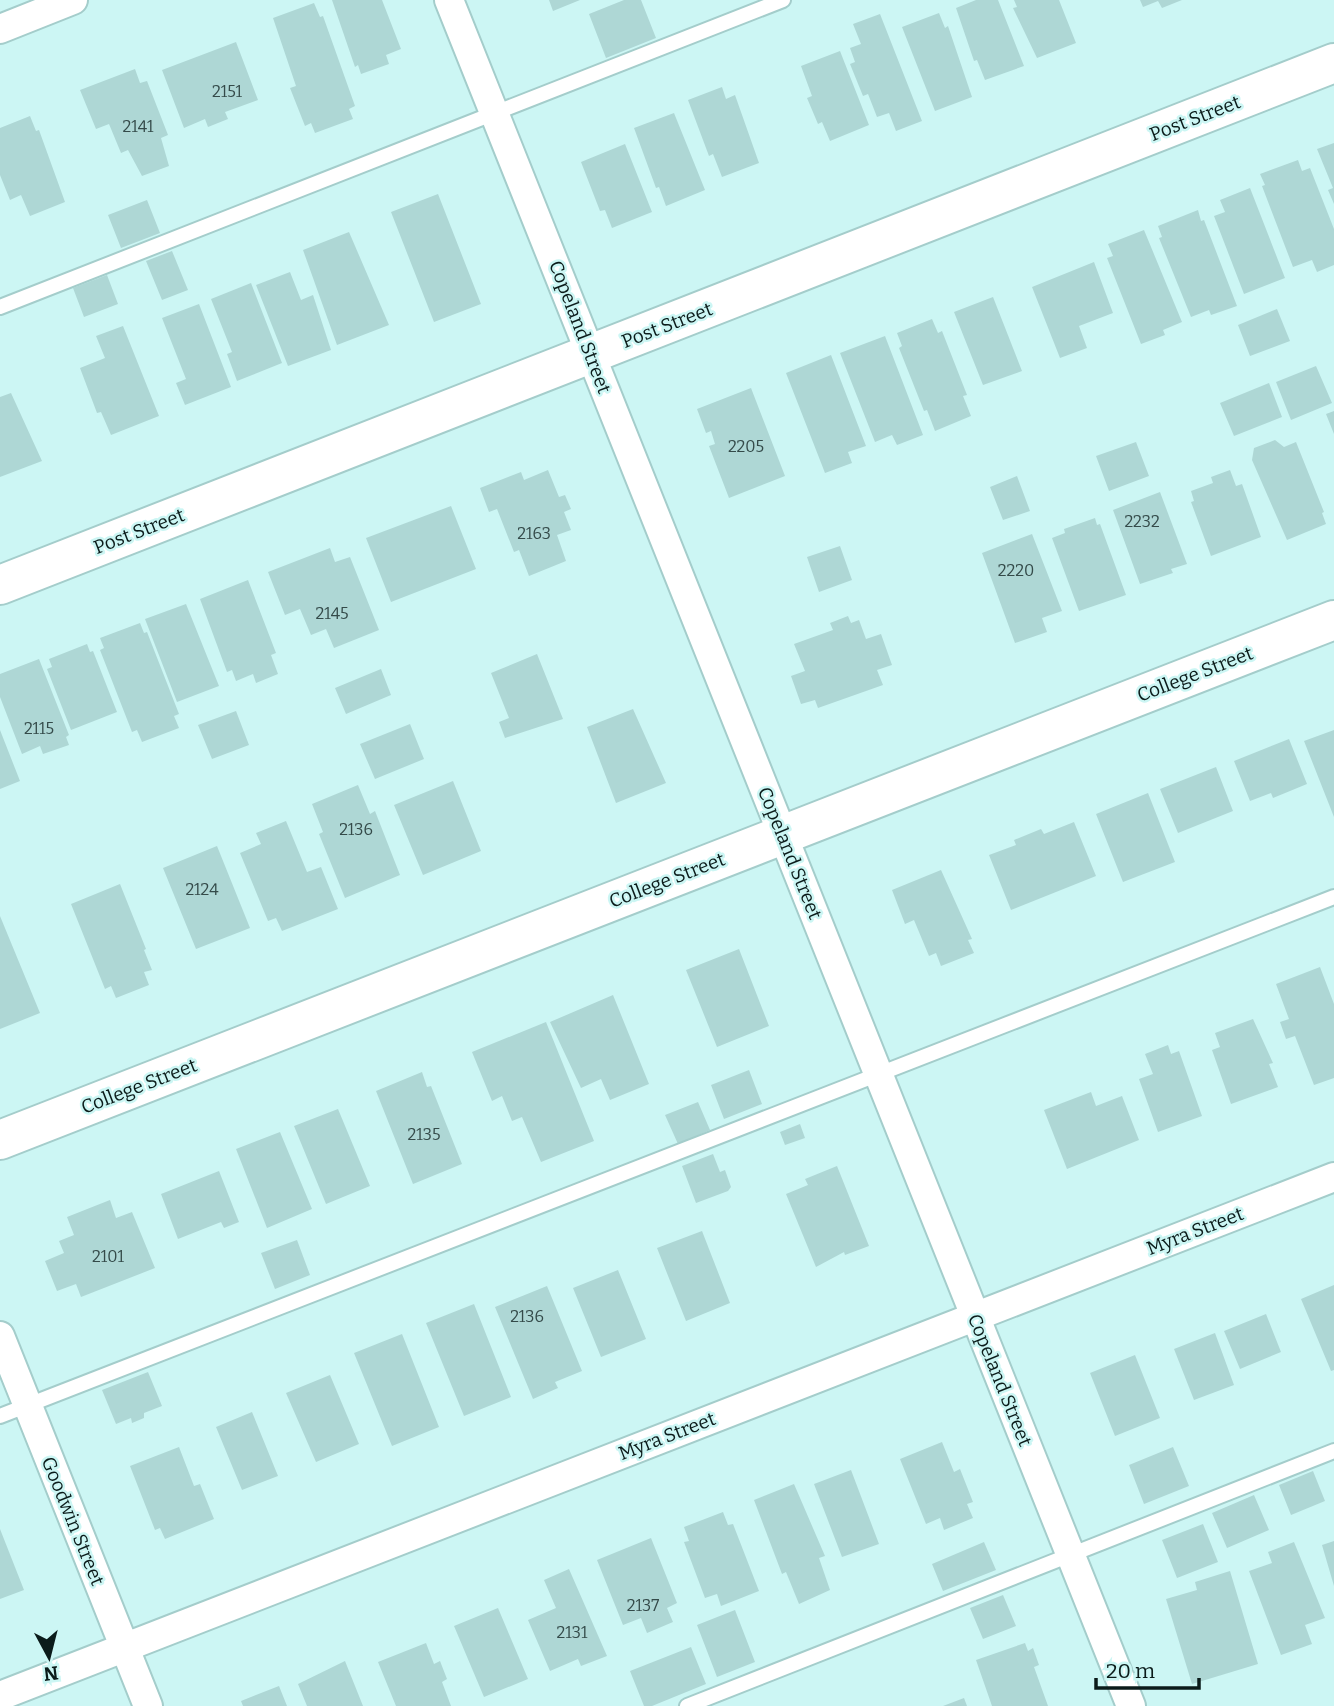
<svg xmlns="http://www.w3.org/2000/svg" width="1334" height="1706" font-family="Bitter,serif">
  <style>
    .building { fill: #aed7d5 }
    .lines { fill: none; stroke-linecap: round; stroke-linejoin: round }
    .lane-casing { stroke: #a4cdcb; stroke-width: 18 }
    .street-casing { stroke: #a4cdcb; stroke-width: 32 }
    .secondary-casing { stroke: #a4cdcb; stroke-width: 42 }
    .lane { stroke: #fff; stroke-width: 14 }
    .street { stroke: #fff; stroke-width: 28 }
    .secondary { stroke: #fff; stroke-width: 38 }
    .labels { text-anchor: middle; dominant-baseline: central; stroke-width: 5; stroke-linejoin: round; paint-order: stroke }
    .number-label { font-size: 16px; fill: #344a49 }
    .street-label { font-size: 19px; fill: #0b1b1a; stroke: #ccf6f4 }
  </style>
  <rect width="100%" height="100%" fill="#ccf6f4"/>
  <!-- building -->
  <path class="building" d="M332,0h50l19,49 -15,6 3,9 -28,10 -3,-9 -3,2z
    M549,0h31l-27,11z
    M624,0h17l15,38 -50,20 -17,-44z
    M976,0h22l26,66 -39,14 -8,-20 -3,1 -18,-53z
    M1014,0h45l17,43 -39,15 -24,-50 4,-1z
    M1140,0h42l-20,8 -4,-7 -15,6z
    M314,3l6,14 3,-1 32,90 -6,3 4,10 -38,14 -4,-10 -6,3 -15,-38 6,-2 -23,-68z
    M939,13l6,15 3,-2 24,71 -37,14 -33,-84z
    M880,14l42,107 -26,10 -7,-18 -12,4 -9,-23 -5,2 -13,-32 5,-2 -5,-14 11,-4 -8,-20z
    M236,42l22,58 -33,12 3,7 -20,8 -3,-8 -21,9 -22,-58z
    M840,51l29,74 -39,16 -8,-19 -4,2 -11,-26 5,-2 -11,-30z
    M135,69l5,14 7,-2 21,54 -7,3 8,28 -27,10 -14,-26 -7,3 -12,-29 -13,5 -16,-39z
    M722,87l4,12 9,-4 24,68 -37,14 -9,-23 -4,2 -21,-56z
    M674,113l31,77 -39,16 -7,-19 -3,1 -22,-60z
    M30,116l6,15 3,-1 26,72 -35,14 -9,-21 -11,5 -10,-25v-47z
    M1334,143v61l-6,-14 5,-2 -16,-39z
    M625,144l27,68 -40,16 -7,-18 -5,1 -19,-49z
    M1298,160l4,11 8,-3 24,61v36l-17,7 -5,-12 -19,7 -31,-81 3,-1 -5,-11z
    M1250,188l35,90 -41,16 -30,-78 11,-4 -5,-12z
    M438,194l43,110 -47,18 -43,-110z
    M147,200l13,33 -39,15 -13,-33z
    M1198,210l3,11 3,-1 33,86 -26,9 -2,-5 -18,7 -32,-79 3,-1 -4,-11z
    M1144,230l38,92 -19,8 2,5 -24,9 -34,-86 6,-2 -5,-12z
    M349,232l40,93 -52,20 -34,-95z
    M172,251l16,39 -26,10 -16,-39z
    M1094,262l19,51 -34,13 8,22 -27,10 -28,-71z
    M290,272l11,28 12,-5 18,55 -43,16 -32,-81z
    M107,275l11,29 -34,13 -11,-29z
    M251,283l31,80 -45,18 -10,-27 5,-2 -21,-53z
    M993,297l29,74 -39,14 -29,-73z
    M199,304l32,83 -46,18 -9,-22 10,-4 -24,-61z
    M1277,309l13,32 -40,15 -12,-31z
    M932,319l6,14 4,-2 25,64 -4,1 8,20 -36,15 -8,-21 -3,1 -25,-63 3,-2 -5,-13z
    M123,326l36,90 -48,19 -10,-23 -4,1 -17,-45 25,-10 -9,-22z
    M885,336l38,99 -26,10 -5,-10 -17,7 -35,-89z
    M831,355l35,91 -18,6 4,11 -27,10 -39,-100z
    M1316,366l16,37 -41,17 -15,-38z
    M1269,383l13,34 -48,19 -14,-33z
    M751,388l34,88 -56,22 -20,-52 6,-2 -4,-13 -5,2 -9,-24z
    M11,393l31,68 -42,16v-80z
    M1334,411v23l-8,-20z
    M1275,440l9,7 12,-5 28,70 -2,1 4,11 -39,16 -35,-80 2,-12z
    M1136,442l13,34 -40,15 -13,-35z
    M548,470l11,27 6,-2 6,14 -7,3 7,18 -14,5 9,26 -37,15 -10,-26 -5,2 -17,-43 -8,3 -9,-24 41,-16 3,8z
    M1230,470l6,16 6,-2 19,53 -50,19 -20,-54 3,-1 -3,-10 22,-8 -2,-6z
    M1017,476l13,35 -27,9 -13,-33z
    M1160,492l27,72 -16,5 2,4 -33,11 -27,-74z
    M451,506l25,63 -85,33 -25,-64z
    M1095,518l2,7 3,-1 26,71 -47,16 -27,-73 13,-5 -1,-4z
    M1032,534l30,77 -20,7 5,14 -32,11 -33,-90z
    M840,546l12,34 -33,12 -12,-35z
    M330,548l5,14 15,-5 29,73 -45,18 -8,-19 -15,6 -11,-26 -15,6 -17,-43z
    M248,580l28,73 -5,2 7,19 -22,9 -3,-9 -17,7 -4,-11 -5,2 -27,-73z
    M186,604l33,82 -42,16 -32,-83z
    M848,616l3,7 8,-3 7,19 15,-5 11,31 -15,5 6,15 -65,23 -3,-8 -14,4 -10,-28 14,-5 -11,-27 39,-14 -3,-7z
    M140,623l4,10 3,-1 32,82 -5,2 5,12 -37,14 -5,-12 -5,2 -32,-82 4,-2 -4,-10z
    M87,644l3,8 3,-1 24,61 -46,18 -24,-61 5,-2 -3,-8z
    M537,654l26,65 -58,19 -6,-16 10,-4 -18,-45z
    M39,659l30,76 -3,2 3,8 -26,9 -3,-8 -18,8 -22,-57v-23z
    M381,669l10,26 -45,19 -11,-26z
    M633,709l33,74 -50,20 -29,-76z
    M236,711l13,34 -37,14 -14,-34z
    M410,724l14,35 -49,20 -15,-35z
    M0,730l20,51 -20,8z
    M1334,730v87l-30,-76z
    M1289,739l18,45 -34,14 -2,-5 -21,8 -16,-40z
    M1216,767l17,44 -55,22 -18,-44z
    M453,781l28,70 -58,24 -29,-70z
    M358,785l12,29 5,-3 25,64 -55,23 -26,-64 4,-2 -11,-28z
    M1148,793l27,69 -52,20 -27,-68z
    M286,821l21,51 14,-5 17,42 -56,22 -6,-13 -8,3 -28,-68 21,-9 -5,-11z
    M1074,822l22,54 -85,34 -22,-55 27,-10 -2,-5 27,-11 3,5z
    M217,846l33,82 -54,21 -33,-81z
    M941,870l31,69 -4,1 6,13 -33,13 -5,-13 -7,3 -15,-36 -9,4 -13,-34z
    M120,884l26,65 -2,1 8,20 -8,2 5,13 -33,13 -5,-12 -6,3 -34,-85z
    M0,916l40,97 -40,16z
    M739,949l30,77 -52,21 -31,-77z
    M1320,967l14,37v74l-20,7 -19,-49 -9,3 -6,-17 9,-3 -13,-35z
    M613,995l36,89 -39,16 -9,-21 -20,9 -31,-66z
    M1253,1019l20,44 -4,1 9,23 -47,17 -19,-54 8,-3 -5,-14z
    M546,1022l48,119 -53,21 -19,-45 -10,4 -10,-25 -10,5 -20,-49z
    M1168,1045l3,9 8,-3 23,65 -44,16 -19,-53 14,-5 -8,-20z
    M749,1070l13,34 -38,15 -13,-34z
    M422,1072l5,15 4,-1 31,78 -49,20 -37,-93z
    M1091,1092l5,14 26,-10 17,44 -72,29 -23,-59z
    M698,1102l12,28 -32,14 -13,-29z
    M338,1109l32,77 -44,18 -32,-78z
    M800,1124l5,14 -20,7 -5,-13z
    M280,1132l32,77 -45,19 -31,-79z
    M713,1154l7,18 5,-2 6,17 -3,4 -32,12 -14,-37z
    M837,1166l32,80 -24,9 -1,-3 -28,15 -30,-73 22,-9 -3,-6z
    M219,1171l20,51 -15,6 -3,-6 -43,17 -17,-45z
    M110,1200l6,18 16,-6 23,56 -74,29 -5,-13 -19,7 -12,-30 19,-8 -5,-12 15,-6 -7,-18z
    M702,1231l28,72 -44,18 -29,-73z
    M297,1240l13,35 -35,14 -14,-36z
    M618,1270l28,69 -45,18 -28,-69z
    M1334,1285v85l-3,1 -30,-72z
    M547,1286l35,85 -27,11 3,6 -25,11 -38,-92z
    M474,1304l37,93 -47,19 -38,-93z
    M1266,1314l15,38 -41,17 -16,-38z
    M1215,1333l19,52 -40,15 -20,-51z
    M402,1334l37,93 -47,19 -38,-93z
    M1135,1355l25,63 -45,18 -25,-63z
    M148,1372l14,34 -18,7v5l-12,5 -1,-5 -15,6 -14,-34z
    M330,1375l29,69 -43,18 -30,-69z
    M252,1412l26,64 -36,14 -26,-63z
    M942,1442l12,30 6,-3 13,33 -6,2 6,14 -29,12 -4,-12 -14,6 -26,-65z
    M179,1447l15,39 6,-2 14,35 -49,20 -5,-11 -5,2 -25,-64z
    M1173,1447l16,39 -45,18 -15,-39z
    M851,1470l28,74 -37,13 -28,-73z
    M1313,1471l12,30 -34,14 -12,-30z
    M794,1484l31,72 -6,2 11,32 -31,14 -13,-32 -4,2 -28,-74z
    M1254,1495l15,35 -42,18 -15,-35z
    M723,1512l5,13 5,-1 26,67 -38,15 -4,-12 -12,4 -21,-56 5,-1 -5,-14z
    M1203,1524l15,38 -41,16 -15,-38z
    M0,1529l24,61 -24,9z
    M651,1538l26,65 -10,5 6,14 -26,11 -6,-15 -18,7 -26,-65z
    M1334,1541v45l-12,-41z
    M984,1542l12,28 -53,21 -11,-27z
    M1294,1542l31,76 -20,7 7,19 -31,11 -32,-84 23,-8 -4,-11z
    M569,1569l38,87 -26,10 -3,-7 -28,12 -22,-51 28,-12 -12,-28z
    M1230,1571l28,93 -66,20 -26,-85 31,-9 -2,-8z
    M1003,1595l13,31 -33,13 -13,-31z
    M498,1608l30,71 -44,18 -30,-71z
    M735,1610l20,52 -38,15 -20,-52z
    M426,1643l8,21 6,-3 7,18 -5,3 9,24h-55l-18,-44z
    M1025,1643l3,8 5,-3 6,17 -5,2 14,39h-56l-16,-46z
    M691,1647l15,37 -54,22h-8l-14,-35z
    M345,1661l18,45h-56l-9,-22z
    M279,1686l8,20h-44l-2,-5z
    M964,1698l3,8h-24z"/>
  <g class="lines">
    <defs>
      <path id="lane" d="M0,307l783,-307
        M0,1416l1334,-519
        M687,1706l647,-255"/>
      <path id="street" d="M449,0l682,1706
        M0,29l73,-29
        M0,1336l148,370
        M0,1696l1334,-519"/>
      <path id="secondary" d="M0,585l1334,-522
        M0,1140l1334,-520"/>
    </defs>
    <!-- lane casing -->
    <use href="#lane" class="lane-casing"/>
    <!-- street casing -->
    <use href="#street" class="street-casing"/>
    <!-- secondary casing -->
    <use href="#secondary" class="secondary-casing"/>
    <!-- lane -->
    <use href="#lane" class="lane"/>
    <!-- street -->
    <use href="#street" class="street"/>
    <!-- secondary -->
    <use href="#secondary" class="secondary"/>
  </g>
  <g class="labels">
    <!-- number labels -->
    <g class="number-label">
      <text x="227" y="91">2151</text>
      <text x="138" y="126">2141</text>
      <text x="746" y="446">2205</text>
      <text x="1142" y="521">2232</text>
      <text x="534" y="533">2163</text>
      <text x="1016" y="570">2220</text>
      <text x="332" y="613">2145</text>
      <text x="39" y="728">2115</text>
      <text x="356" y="829">2136</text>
      <text x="202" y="889">2124</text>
      <text x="424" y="1134">2135</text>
      <text x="108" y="1256">2101</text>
      <text x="527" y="1316">2136</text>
      <text x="643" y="1605">2137</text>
      <text x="572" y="1632">2131</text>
    </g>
    <!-- street labels -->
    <g class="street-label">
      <text transform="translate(1195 118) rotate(-21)">Post Street</text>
      <text transform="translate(667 325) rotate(-21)">Post Street</text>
      <text transform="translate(580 327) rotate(69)">Copeland Street</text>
      <text transform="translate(139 531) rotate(-21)">Post Street</text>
      <text transform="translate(1195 674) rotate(-21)">College Street</text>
      <text transform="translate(790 853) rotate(68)">Copeland Street</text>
      <text transform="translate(667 880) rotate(-21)">College Street</text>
      <text transform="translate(139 1086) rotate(-21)">College Street</text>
      <text transform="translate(1195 1231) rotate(-21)">Myra Street</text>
      <text transform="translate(1000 1380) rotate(68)">Copeland Street</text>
      <text transform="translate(667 1436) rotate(-21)">Myra Street</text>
      <text transform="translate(73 1521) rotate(68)">Goodwin Street</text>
    </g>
  </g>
  <!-- north arrow -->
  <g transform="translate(49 1657) rotate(173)" stroke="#ccf6f4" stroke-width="5" paint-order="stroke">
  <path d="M0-5L12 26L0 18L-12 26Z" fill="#0b1b1a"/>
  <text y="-10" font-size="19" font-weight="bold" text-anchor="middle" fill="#0b1b1a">N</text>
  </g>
  <!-- scale -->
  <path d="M1096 1678v10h103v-10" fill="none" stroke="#0b1b1a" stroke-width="3.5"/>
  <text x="1106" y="1678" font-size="21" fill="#0b1b1a" stroke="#ccf6f4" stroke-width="5" paint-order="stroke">20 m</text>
</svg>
